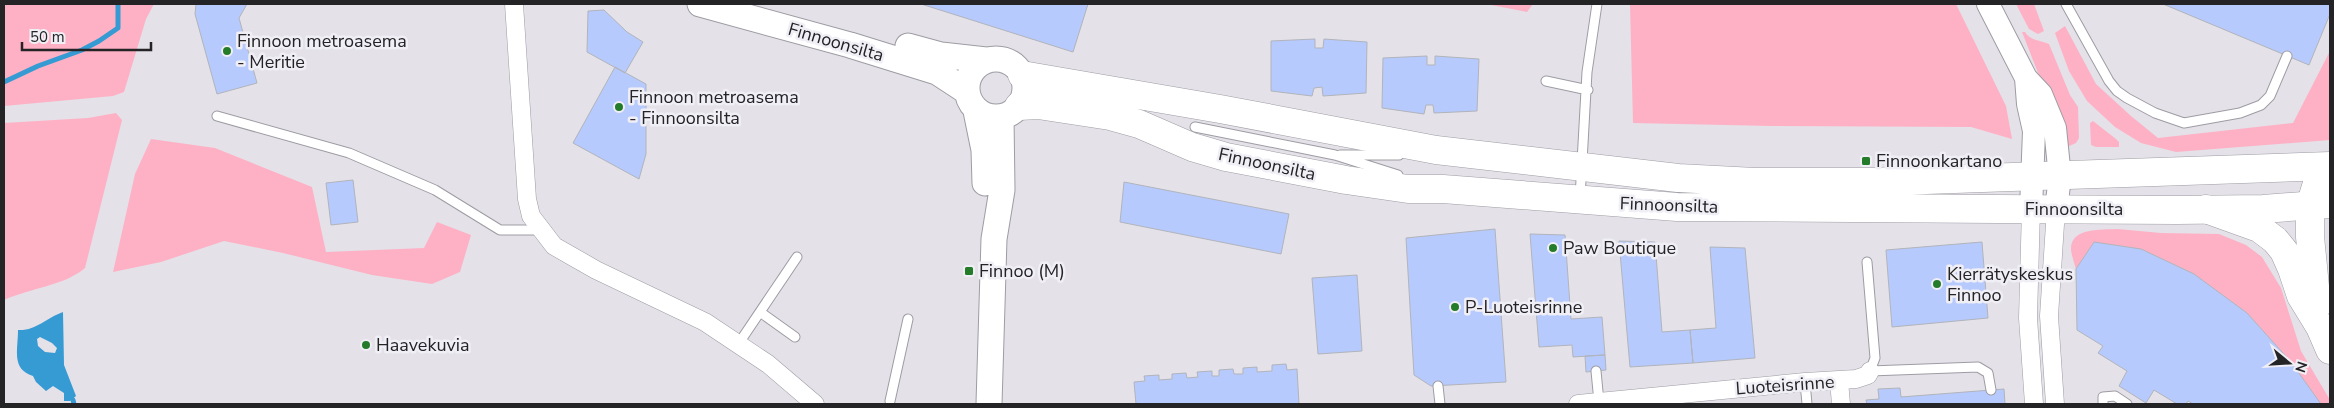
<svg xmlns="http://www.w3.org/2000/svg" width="2334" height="408" font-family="'Nunito Sans',sans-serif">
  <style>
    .green { fill: #feb1c4 }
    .water { fill: #369ad3; fill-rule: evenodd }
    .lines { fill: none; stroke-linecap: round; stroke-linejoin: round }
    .stream { stroke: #369ad3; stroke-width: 5 }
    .building { fill: #b7cafd; stroke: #b1b4bb }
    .service-casing { stroke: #9e9ca3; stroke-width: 11 }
    .minor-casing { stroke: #9e9ca3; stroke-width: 19 }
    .tertiary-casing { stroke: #9e9ca3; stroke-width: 24 }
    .secondary-casing { stroke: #9e9ca3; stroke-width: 27 }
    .primary-casing { stroke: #9e9ca3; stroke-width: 29 }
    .motorway-casing { stroke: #9e9ca3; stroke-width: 29 }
    .service { stroke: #fff; stroke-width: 9 }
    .minor { stroke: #fff; stroke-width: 18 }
    .tertiary { stroke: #fff; stroke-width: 22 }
    .secondary { stroke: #fff; stroke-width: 25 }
    .primary { stroke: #fff; stroke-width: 28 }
    .motorway { stroke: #fff; stroke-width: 28 }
    .poi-dot { fill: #247b29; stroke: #f1eff6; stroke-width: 2 }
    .labels { text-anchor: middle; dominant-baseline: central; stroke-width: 5; stroke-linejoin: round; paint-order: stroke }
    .poi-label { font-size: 18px; fill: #242326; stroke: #f1eff6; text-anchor: start }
    .street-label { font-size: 18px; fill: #242326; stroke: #f1eff6 }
  </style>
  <rect width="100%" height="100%" fill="#e4e1e9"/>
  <!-- green -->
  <path class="green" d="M4,4h150l-8,15 -22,73 -11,4 -109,10z
    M1486,4h47l-6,8z
    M1630,4h326l50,102 6,33 -41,-12 -199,-1 -139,-3z
    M2016,4h18l10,27 -6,3 -9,-5z
    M2065,26l31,58 35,32 27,22 135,-15 37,-72v89l-154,12 -35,-9 -26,-16 -28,-26 -18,-30 -14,-38z
    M2022,32h3c5,9 16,8 24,12l21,51 8,12 1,31 -3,5 -9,4z
    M116,113l6,7 -37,148c-21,18 -55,20 -81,32v-177l84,-5z
    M2093,121l23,18 3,3v5h-23l-5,-2 -1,-22z
    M151,139l64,9 97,39 14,65 98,-4 13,-26 34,13 -11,37 -28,12 -60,-9 -89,-22 -59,-12 -63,21 -48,10 22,-98z
    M2117,229l44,4 58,1 27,11 16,12 19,31 20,63 29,49v4h-9l-30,-42 -44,-49 -53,-39 -53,-25 -47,-7 -18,27c-2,-6 -4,-13 -5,-19 -1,-23 31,-20 46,-21z"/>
  <!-- water -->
  <path class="water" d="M63,312l1,53 12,31 -6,5h-6v-8l-11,-7 -7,5 -10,-9 -3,-6c-22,-7 -15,-26 -15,-46 18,1 28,-12 45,-18zM40,337l12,6 5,5 -2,5 -10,-1 -7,-6 -1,-7z"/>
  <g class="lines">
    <!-- stream -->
    <path class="stream" d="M4,82l34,-16 44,-16 17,-9 19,-13v-24
      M73,400l1,4"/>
  </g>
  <!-- building -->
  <path class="building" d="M196,4h51l-8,14 18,65 -40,11 -22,-80z
    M921,4h167l-15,48z
    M2163,4h167v10l-21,51z
    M604,10l23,22 16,10 -18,31 -38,-21 1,-41z
    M1315,39v9h8l1,-9 43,3 -1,51 -43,3 -1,-9 -8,1 -2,8 -41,-5v-50z
    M1427,56v9h8v-9l44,3 -2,52 -43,2 -1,-8h-7l-2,9 -42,-6 1,-50z
    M615,67l31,17v70l-7,25 -66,-36z
    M353,180l5,42 -27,3 -5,-42z
    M1124,182l165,32 -8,40 -161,-32z
    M1495,229l11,153 -75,4 -17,-11 -8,-137z
    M1530,234l35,1 6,84 31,-2 3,38 -32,2 -1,-12 -33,2z
    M1619,241l36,1 7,90 28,-2 3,33 -63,4z
    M1982,242l6,76 -96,9 -6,-77z
    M2094,242l47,7 53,25 53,39 44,49 30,42h-128l-5,-3 -2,3h-9l-23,-14 -8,13 -27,-17 8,-15 -29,-18 5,-7 -26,-16 -1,-61z
    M1710,247l35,1 10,110 -62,5 -3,-33 26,-2z
    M1357,275l5,76 -44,3 -6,-76z
    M1605,355l1,15 -20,2 -1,-16z
    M1286,364l1,6 10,-1 2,35h-163l-2,-22 11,-1 -1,-5 15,-1v5l13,-1v-5l14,-1 1,5 11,-1 -1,-5 15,-1v5h7v-6l14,-1 1,5h9v-6l14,-1v5l15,-1v-6z
    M1900,388l1,9 103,-8 1,15h-138l-1,-4 13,-1 -1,-10z"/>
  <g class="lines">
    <defs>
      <path id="service" d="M2066,4l43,77 8,10 10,7 28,15 29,10 56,-10 21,-8 9,-9 17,-40
        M1546,81l42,9
        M217,116l132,37 86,37 65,40h40
        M1195,127l140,28 63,20
        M1340,155h59
        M1580,198l7,-126 10,-68
        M1867,262l8,96 -5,13 108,-4 10,6 3,17
        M760,312l35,25
        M739,343l58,-86
        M1596,371l3,31
        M1805,382l2,22
        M1438,386l2,18
        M890,401l18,-82
        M2103,404v-7l12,-1 12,8"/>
      <path id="minor" d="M514,4l13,195 4,17 23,30 42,24 109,52 63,42 47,40
        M2031,209l-3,109 6,86
        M1839,381l2,23
        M1578,404l227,-22 51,-3 12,-4 2,-4
        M2055,404l-6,-88 7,-107"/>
      <path id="tertiary" d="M1988,4l38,74 15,16 14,34 5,49 -4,32
        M2026,78l2,26 6,27 -3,78"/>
      <path id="secondary" d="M700,4l150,41 87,27 29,19
        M908,46l33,9 45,5
        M967 88a29 29 0 1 1 58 0a29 29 0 1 1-58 0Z
        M976,111l8,39 1,33
        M989,404l5,-165 8,-49 -1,-73"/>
      <path id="primary" d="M1022,75l198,34 216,41 242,28 77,4h113l462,-16
        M1019,106l19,-1 72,11 29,8 53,23 34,10 120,23 62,9h35l234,18 500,3 86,-1 67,-5"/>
      <path id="motorway" d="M2206,209l53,19 16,12 9,11 8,18 9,27 19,31 10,23
        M2317,306l-7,-69v-31l12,-39"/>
    </defs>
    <!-- service casing -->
    <use href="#service" class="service-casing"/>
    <!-- minor casing -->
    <use href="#minor" class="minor-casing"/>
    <!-- tertiary casing -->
    <use href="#tertiary" class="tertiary-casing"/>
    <!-- secondary casing -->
    <use href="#secondary" class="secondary-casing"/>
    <!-- primary casing -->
    <use href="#primary" class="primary-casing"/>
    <!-- motorway casing -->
    <use href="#motorway" class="motorway-casing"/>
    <!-- service -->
    <use href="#service" class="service"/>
    <!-- minor -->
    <use href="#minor" class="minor"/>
    <!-- tertiary -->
    <use href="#tertiary" class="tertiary"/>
    <!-- secondary -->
    <use href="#secondary" class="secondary"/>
    <!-- primary -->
    <use href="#primary" class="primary"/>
    <!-- motorway -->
    <use href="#motorway" class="motorway"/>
  </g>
  <!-- markers -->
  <g class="poi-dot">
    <circle cx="227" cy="51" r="5"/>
    <circle cx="619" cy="107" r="5"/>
    <rect x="1861" y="156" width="10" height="10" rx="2.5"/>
    <circle cx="1553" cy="248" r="5"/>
    <rect x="964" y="266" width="10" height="10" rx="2.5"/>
    <circle cx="1937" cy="284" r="5"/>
    <circle cx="1455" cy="307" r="5"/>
    <circle cx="366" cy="345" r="5"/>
  </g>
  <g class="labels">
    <!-- poi labels -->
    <g class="poi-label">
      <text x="237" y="41">Finnoon metroasema<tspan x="237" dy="21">- Meritie</tspan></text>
      <text x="629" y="97">Finnoon metroasema<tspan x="629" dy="21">- Finnoonsilta</tspan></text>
      <text x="1876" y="161">Finnoonkartano</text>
      <text x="1563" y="248">Paw Boutique</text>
      <text x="979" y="271">Finnoo (M)</text>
      <text x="1947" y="274">Kierrätyskeskus<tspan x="1947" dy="21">Finnoo</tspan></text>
      <text x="1465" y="307">P-Luoteisrinne</text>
      <text x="376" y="345">Haavekuvia</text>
    </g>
    <!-- street labels -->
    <g class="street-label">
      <text transform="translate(836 42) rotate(16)">Finnoonsilta</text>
      <text transform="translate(1267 164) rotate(12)">Finnoonsilta</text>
      <text transform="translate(1669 205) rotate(2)">Finnoonsilta</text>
      <text x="2074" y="209">Finnoonsilta</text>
      <text transform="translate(1785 385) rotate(-4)">Luoteisrinne</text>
    </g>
  </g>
  <!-- border -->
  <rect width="2334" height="408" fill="none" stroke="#242326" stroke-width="10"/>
  <!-- north arrow -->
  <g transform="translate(2289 363) rotate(108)" stroke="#f1eff6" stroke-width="4" paint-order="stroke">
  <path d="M0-4L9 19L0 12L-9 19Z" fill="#242326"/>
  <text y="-8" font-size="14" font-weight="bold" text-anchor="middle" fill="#242326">N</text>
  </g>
  <!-- scale -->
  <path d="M22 42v8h129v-8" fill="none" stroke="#242326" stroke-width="2.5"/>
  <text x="30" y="42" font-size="15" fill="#242326" stroke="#f1eff6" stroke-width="4" paint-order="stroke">50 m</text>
</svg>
